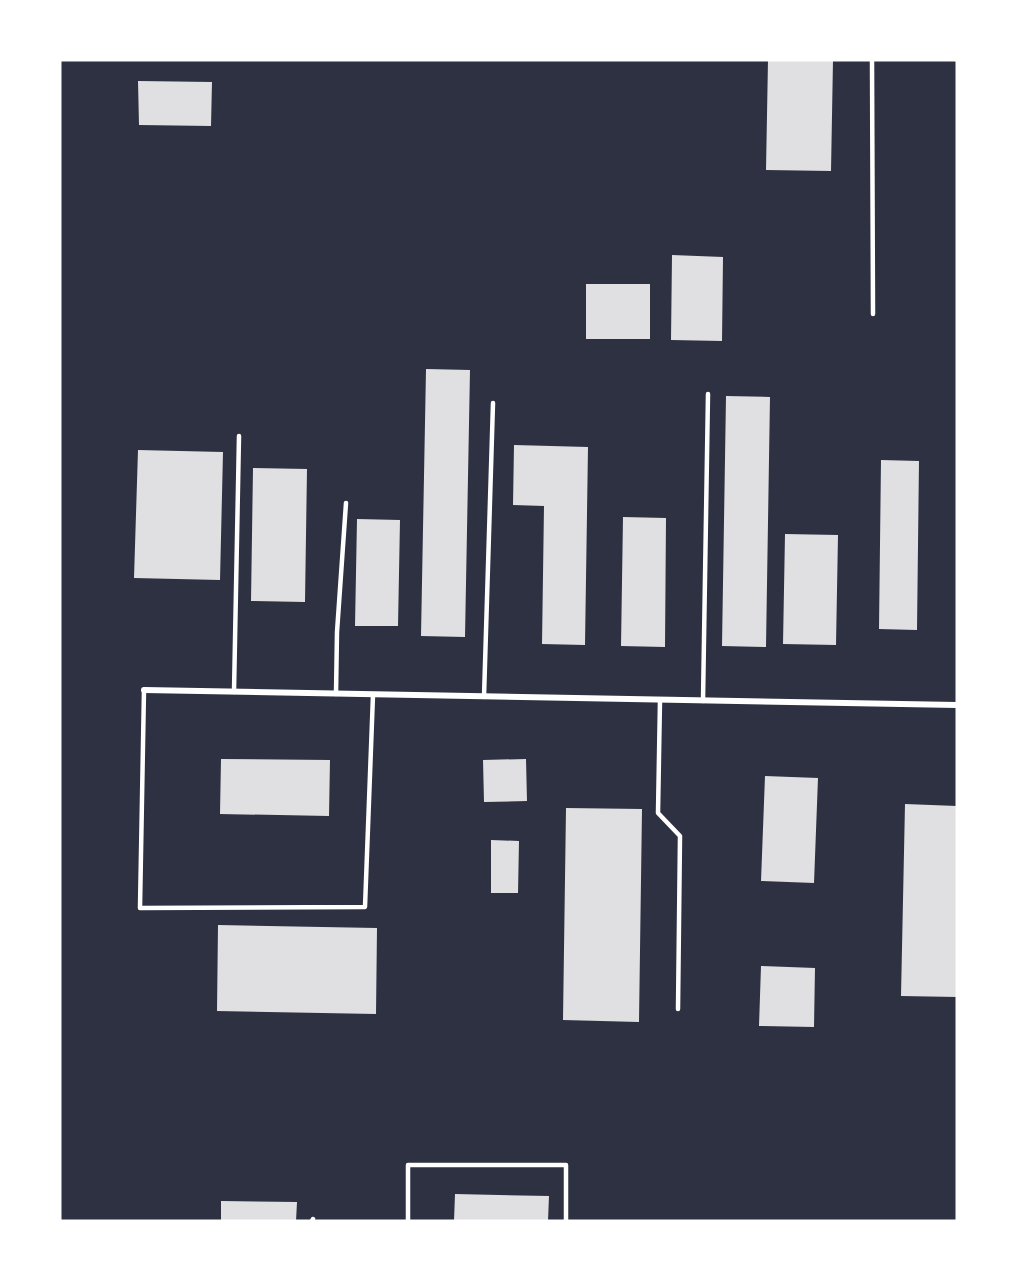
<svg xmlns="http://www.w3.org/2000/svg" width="1017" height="1281" font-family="Helvetica,sans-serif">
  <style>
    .building { fill: #e0e0e3 }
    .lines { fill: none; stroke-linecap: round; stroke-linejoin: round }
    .service { stroke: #fff; stroke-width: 4.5 }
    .minor { stroke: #fff; stroke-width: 6 }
  </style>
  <rect width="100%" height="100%" fill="#2d3142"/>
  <!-- building -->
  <path class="building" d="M768,60h65l-2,111 -65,-1z
    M138,81l74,1 -1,44 -72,-1z
    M672,255l51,2 -1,84 -51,-1z
    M586,284h64v55h-64z
    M426,369l44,1 -5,267 -44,-1z
    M726,396l44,1 -4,250 -44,-1z
    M514,445l74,2 -3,198 -43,-1 2,-138 -31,-1z
    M138,450l85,2 -3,128 -86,-2z
    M881,460l38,1 -2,169 -38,-1z
    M253,468l54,1 -2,133 -54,-1z
    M623,517l43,1 -1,129 -44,-1z
    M357,519l43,1 -2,106h-43z
    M785,534l53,1 -2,110 -53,-1z
    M221,759l109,1 -1,56 -109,-2z
    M526,759l1,42 -43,1 -1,-42z
    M765,776l53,2 -4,105 -53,-2z
    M905,804l52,2v191l-56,-1z
    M566,808l76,1 -3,213 -76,-2z
    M491,840l28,1 -1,52h-27z
    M218,925l159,3 -1,86 -159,-3z
    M761,966l54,2 -1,59 -55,-1z
    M455,1194l94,2 -1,25h-94z
    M221,1201l76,1 -1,19h-75z"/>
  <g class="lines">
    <!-- service -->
    <path class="service" d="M872,60l1,254
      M144,690l-4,218 225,-1 8,-212
      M234,692l5,-256
      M336,694l1,-62 9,-129
      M484,697l9,-294
      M660,700l-2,113 22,23 -2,173
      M703,701l5,-307
      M312,1221l1,-2
      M408,1221v-56h158v56"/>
    <!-- minor -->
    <path class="minor" d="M144,690l813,15"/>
  </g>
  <!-- border -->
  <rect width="1017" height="1281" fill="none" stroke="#ffffff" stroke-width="123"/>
</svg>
